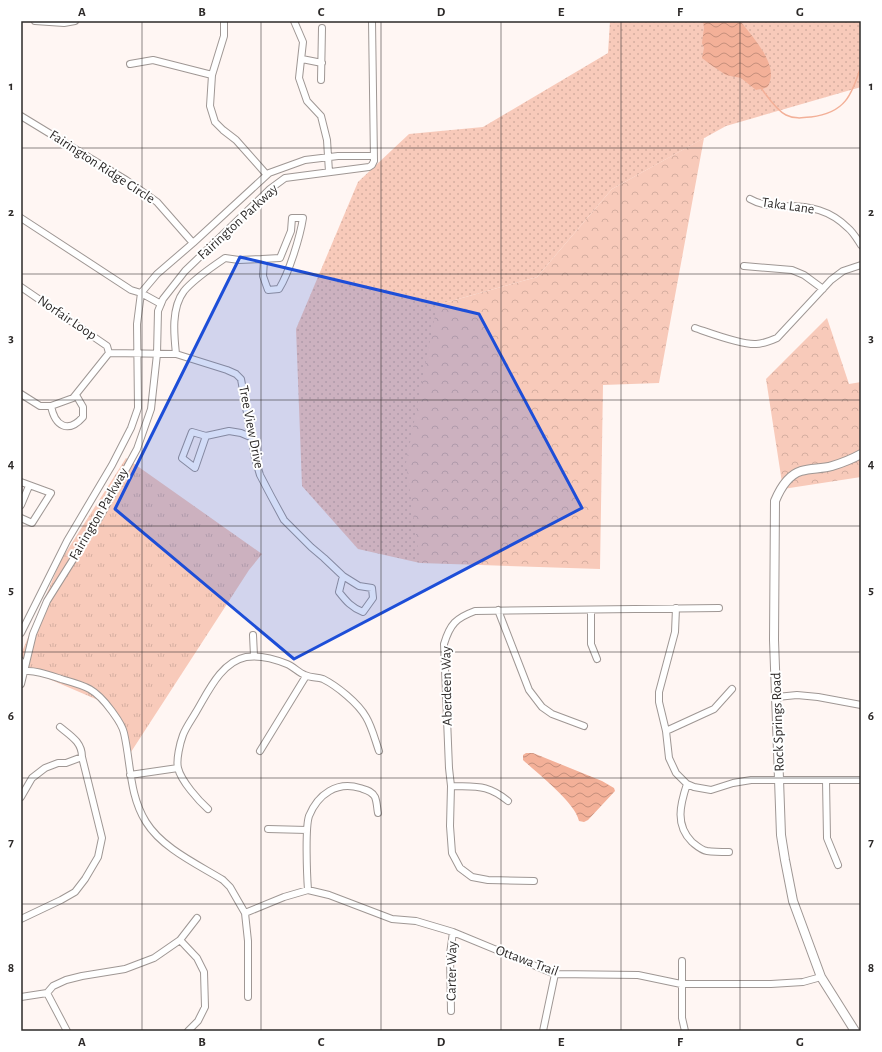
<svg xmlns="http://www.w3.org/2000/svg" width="882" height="1052" font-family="'Alegreya Sans',sans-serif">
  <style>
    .grass { fill: url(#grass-dots) }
    .forest { fill: url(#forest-crowns) }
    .park { fill: url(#park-tufts) }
    .water { fill: url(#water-waves) }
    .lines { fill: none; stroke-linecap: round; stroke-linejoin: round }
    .stream { stroke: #f3b098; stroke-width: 1.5 }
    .street-casing { stroke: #9f9794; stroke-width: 8 }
    .secondary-casing { stroke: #9f9794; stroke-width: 10 }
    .street { stroke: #fff; stroke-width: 6 }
    .secondary { stroke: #fff; stroke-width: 8 }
    .marked { fill: #1d4ed8; fill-opacity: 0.2; stroke: #1d4ed8; stroke-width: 3; stroke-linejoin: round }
    .grid { fill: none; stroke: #2d2a29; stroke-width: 1; stroke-opacity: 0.55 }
    .labels { text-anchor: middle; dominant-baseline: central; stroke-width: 4; stroke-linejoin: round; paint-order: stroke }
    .street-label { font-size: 14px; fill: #2d2a29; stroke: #fff }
    .neatline { fill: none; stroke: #2d2a29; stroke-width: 1.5 }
    .grid-label { font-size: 13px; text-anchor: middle; font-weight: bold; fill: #2d2a29 }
  </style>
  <defs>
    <pattern id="grass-dots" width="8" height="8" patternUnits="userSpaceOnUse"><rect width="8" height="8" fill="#f8caba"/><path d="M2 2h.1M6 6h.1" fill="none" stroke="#d5aea0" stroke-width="1.8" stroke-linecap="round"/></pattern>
    <pattern id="forest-crowns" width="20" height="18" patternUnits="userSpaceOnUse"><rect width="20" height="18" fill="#f8caba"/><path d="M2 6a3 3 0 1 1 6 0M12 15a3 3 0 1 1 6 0" fill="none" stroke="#d5aea0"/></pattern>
    <pattern id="park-tufts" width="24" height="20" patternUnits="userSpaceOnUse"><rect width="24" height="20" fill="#f8caba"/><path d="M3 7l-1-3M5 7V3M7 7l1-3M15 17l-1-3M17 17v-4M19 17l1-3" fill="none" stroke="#d5aea0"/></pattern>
    <pattern id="water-waves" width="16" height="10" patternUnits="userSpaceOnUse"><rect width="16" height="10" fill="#f3b098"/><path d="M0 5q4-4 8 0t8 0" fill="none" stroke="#c58f7c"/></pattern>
  </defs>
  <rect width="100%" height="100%" fill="#fff6f3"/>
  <!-- grass -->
  <path class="grass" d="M610,21h251v66l-135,39 -114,63 -75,88 -100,28 -17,258 -62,-14 -56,-63 -6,-157 62,-147 51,-48 74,-7 125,-74z"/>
  <!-- forest -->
  <path class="forest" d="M704,138l-45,245 -56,2 -3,184 -180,-6 -14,-100 31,-158 100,-28 75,-88z
    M827,318l22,66 12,-2v95l-78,12 -17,-110z"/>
  <!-- park -->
  <path class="park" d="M126,458l136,96 -13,16 -118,182 -26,-49 -84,-36v-13l40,-94z"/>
  <!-- water -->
  <path class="water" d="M703,21l38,1c11,14 35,40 29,59 -1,3 -1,6 -5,7 -2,1 -6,1 -9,2l-15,-12 -15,-3 -15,-10 -9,-7 2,-10 -2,-5 2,-15z
    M526,753h7l69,28 12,7 1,3 -27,29 -4,2 -5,-1c-4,-19 -41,-47 -56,-61v-5z"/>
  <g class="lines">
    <!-- stream -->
    <path class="stream" d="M761,88c7,9 15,22 25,27 8,4 16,3 25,2 34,-4 41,-22 50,-51"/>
    <defs>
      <path id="street" d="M35,21l29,2 11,-2
        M224,21v15l-12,39 -2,31 5,16 8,8 13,10 31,35
        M294,21l9,21 -4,36 8,23 14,15 6,24 2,32
        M302,59l20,4
        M130,64l23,-4 59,15
        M321,80l1,-52
        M21,116l105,64 31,22 36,41
        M750,199c12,7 22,6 36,7 24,0 44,4 62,22 5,4 9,11 13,17
        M21,218l110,72 10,3 20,11
        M292,218h11c-3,19 -14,55 -24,71l-11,1 -5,-14 1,-16 -2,-1 18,-1 11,-27z
        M744,266l48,4 12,5 19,14
        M21,287l86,59 2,7 -36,45 -22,8h-11l-19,-12
        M695,328c15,5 46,17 61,16 7,0 14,-3 21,-6l54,-58 12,-9 18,-6
        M109,353l67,1 51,16 9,4 5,5 14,79 5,17 11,21 13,24 27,27 13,11 19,18 -4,16c7,9 13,16 24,20l10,-14 -1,-10 -13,-2 -16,-10
        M176,354c-2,-19 -5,-46 8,-63 11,-13 27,-23 41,-33l14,2 23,-1
        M51,406c4,20 17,28 32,11v-10l-7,-12
        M206,436l-11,32 -13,-10 10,-26 14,4 23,-5 12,2 7,3h3
        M21,482l30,11 -19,30 -11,-5
        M21,505l8,-19
        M676,608l-1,24 -16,60v10l7,29 3,27 7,15 11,11 7,3 17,3 22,-7 18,-3h110
        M498,610l31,80 13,17 10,7 32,12
        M591,610v34l6,15
        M21,633l46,-92 45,-76 19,-37 7,-20 -1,-84 4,-31 16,-19 36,-31 76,-70 36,-13 33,-4h35
        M253,635l1,21
        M21,661l4,10
        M22,672c9,-4 30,4 39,7 25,7 34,9 50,31 5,7 11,14 13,23 7,30 5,62 22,89 16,26 51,42 77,58l7,7 15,26 3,28v56
        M21,684l12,-50 14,-33 54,-86 36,-66 14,-40 6,-55 1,-43 5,-12 22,-28 85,-82 15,-11 84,-11 3,-2 2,-4 -2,-140
        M777,697l20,-2 21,2 43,8
        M666,731l48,-22 18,-20
        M260,751l46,-75
        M130,775l48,-7
        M826,780l1,58 11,27
        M687,784c-7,21 -12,41 5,58 5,4 9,8 15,9 7,1 15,1 22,1
        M451,786c26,1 36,-2 57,15
        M21,797l11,-19 13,-10 13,-5h8l16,-6
        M208,809c-9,-8 -27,-28 -30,-41 -2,-8 2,-25 5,-33 3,-8 9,-16 13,-23 12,-20 25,-50 50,-55 13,-2 29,2 41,7 7,3 12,9 18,11 6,3 12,2 18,4 14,7 35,24 43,38 6,10 9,23 13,34
        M268,829l39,1
        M534,881l-46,-1 -16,-3 -12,-9 -8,-15 -2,-27 1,-40 -2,-18 -5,-124c6,-20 12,-26 31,-33l244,-3
        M308,890c-1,-14 -3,-62 1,-74 9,-22 28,-35 51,-28 6,2 12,3 15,9 2,5 2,11 3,16
        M245,913l39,-16 24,-7 21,5 63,24 24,2 37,11 102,42 83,1 43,9h90l32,-2 18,-5
        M21,919l40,-19 14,-8 10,-13 13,-22 4,-19 -20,-81c0,-15 -11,-21 -22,-30
        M180,940l17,18 7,14 1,35 -7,14 -10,10
        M682,961v57l3,13
        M47,993l20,38
        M21,997l26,-4 6,-7 13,-6 16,-4 43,-7 29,-11 26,-18 17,-22
        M451,1011l-1,-57 3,-22
        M543,1031l12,-57"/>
      <path id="secondary" d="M855,1031l-34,-54 -28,-76 -8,-41 -4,-25 -7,-195 1,-139c5,-12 13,-26 26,-30 10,-3 21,-2 31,-5 10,-3 20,-7 29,-12"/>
    </defs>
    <!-- street casing -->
    <use href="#street" class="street-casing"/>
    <!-- secondary casing -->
    <use href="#secondary" class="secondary-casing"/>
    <!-- street -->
    <use href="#street" class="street"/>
    <!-- secondary -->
    <use href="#secondary" class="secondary"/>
  </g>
  <!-- marked area -->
  <path class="marked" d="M240,257l239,57 103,194 -288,151 -179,-150z"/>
  <!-- grid -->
  <path class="grid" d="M142,21v1010M261,21v1010M381,21v1010M501,21v1010M621,21v1010M740,21v1010M21,148h840M21,274h840M21,400h840M21,526h840M21,652h840M21,778h840M21,904h840"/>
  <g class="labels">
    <!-- street labels -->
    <g class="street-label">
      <text transform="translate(102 167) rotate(33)">Fairington Ridge Circle</text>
      <text transform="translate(788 206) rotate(8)">Taka Lane</text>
      <text transform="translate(238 222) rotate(-43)">Fairington Parkway</text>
      <text transform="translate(67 318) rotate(34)">Norfair Loop</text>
      <text transform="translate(251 427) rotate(79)">Tree View Drive</text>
      <text transform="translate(99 514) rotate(-60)">Fairington Parkway</text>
      <text transform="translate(447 686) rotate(-91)">Aberdeen Way</text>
      <text transform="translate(778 722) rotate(-92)">Rock Springs Road</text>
      <text transform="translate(527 961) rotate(20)">Ottawa Trail</text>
      <text transform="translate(452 971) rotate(-89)">Carter Way</text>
    </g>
  </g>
  <!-- border -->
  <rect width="882" height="1052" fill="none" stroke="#ffffff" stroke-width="44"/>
  <rect x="22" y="22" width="838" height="1008" class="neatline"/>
  <g class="grid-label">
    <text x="82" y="16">A</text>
    <text x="202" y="16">B</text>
    <text x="321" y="16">C</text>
    <text x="441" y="16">D</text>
    <text x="561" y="16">E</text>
    <text x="680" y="16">F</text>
    <text x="800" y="16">G</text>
    <text x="11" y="90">1</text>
    <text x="871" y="90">1</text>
    <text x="11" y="216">2</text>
    <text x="871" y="216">2</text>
    <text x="11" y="342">3</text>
    <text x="871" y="342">3</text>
    <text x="11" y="468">4</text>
    <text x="871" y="468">4</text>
    <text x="11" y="594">5</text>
    <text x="871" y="594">5</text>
    <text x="11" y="720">6</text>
    <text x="871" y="720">6</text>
    <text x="11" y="846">7</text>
    <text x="871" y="846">7</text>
    <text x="11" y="972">8</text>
    <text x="871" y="972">8</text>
    <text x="82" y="1046">A</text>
    <text x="202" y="1046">B</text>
    <text x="321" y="1046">C</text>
    <text x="441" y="1046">D</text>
    <text x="561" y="1046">E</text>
    <text x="680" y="1046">F</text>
    <text x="800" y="1046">G</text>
  </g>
</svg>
